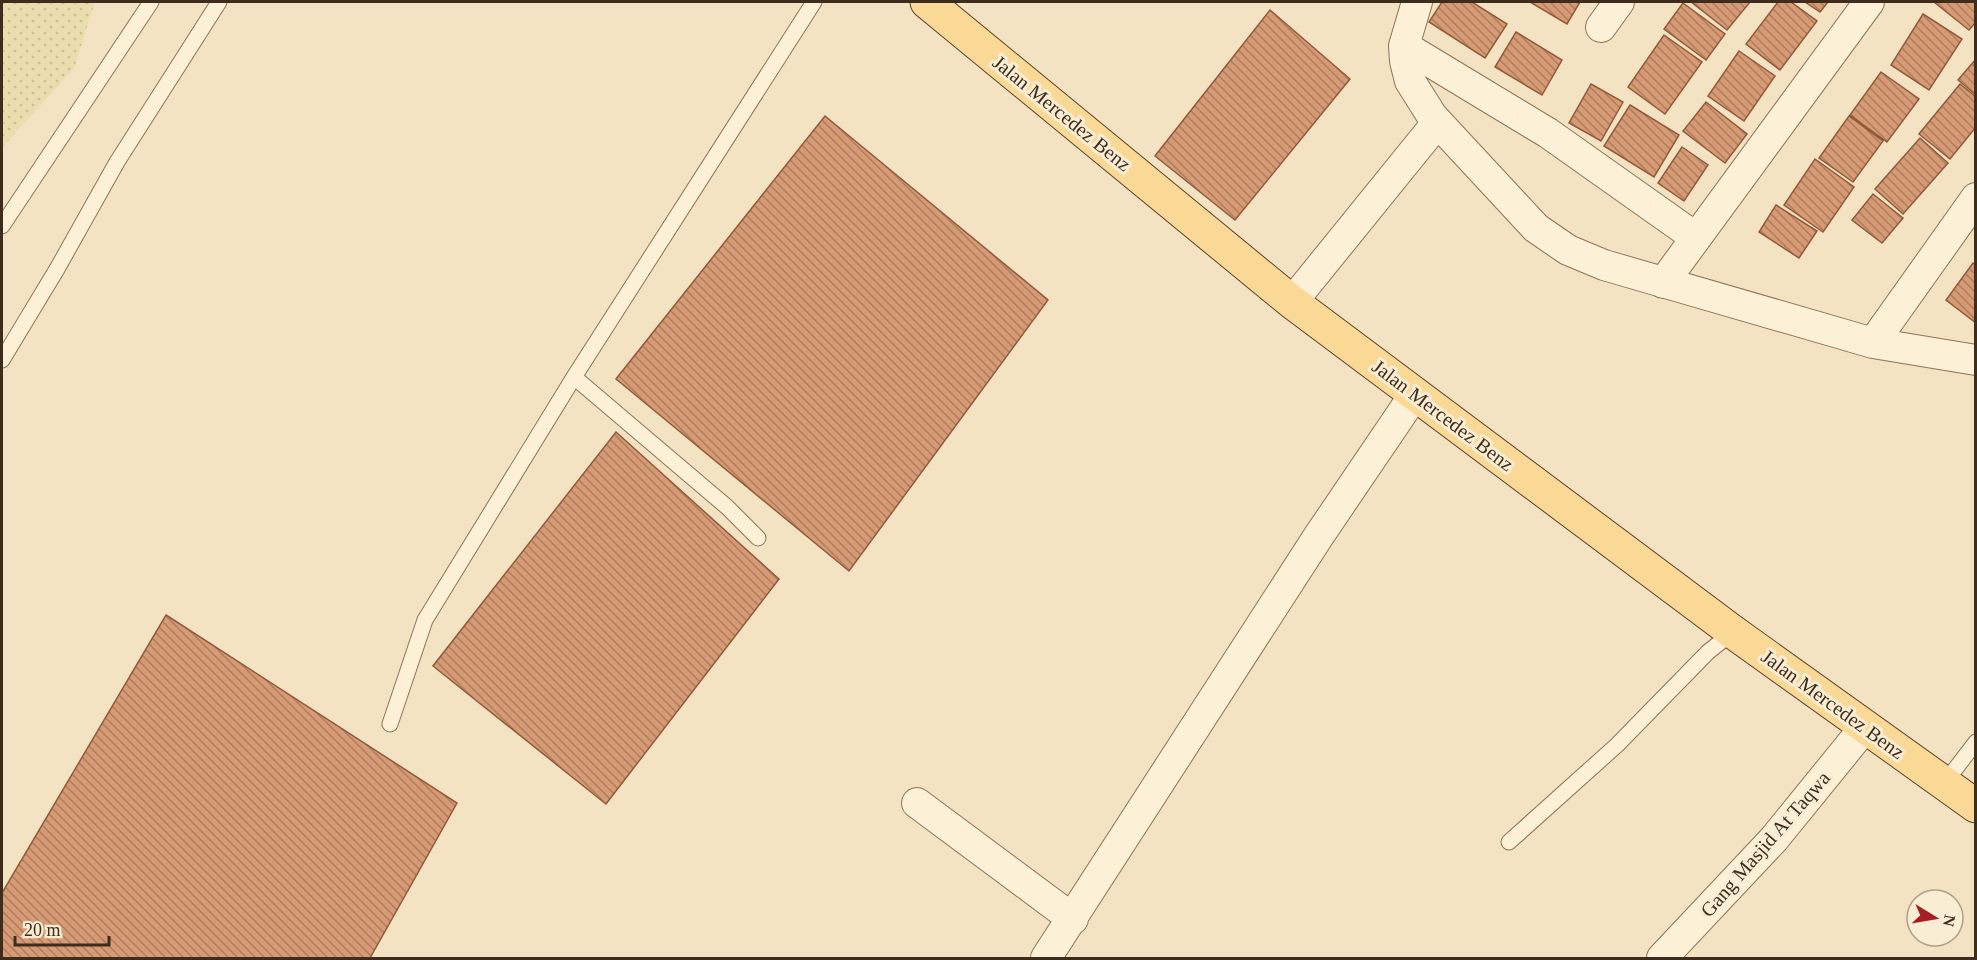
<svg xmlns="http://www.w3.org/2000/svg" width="1977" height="960" font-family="Georgia,serif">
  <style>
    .farmland { fill: url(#farmland-dots) }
    .building { fill: url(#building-back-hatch); stroke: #925a3a; stroke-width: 1.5 }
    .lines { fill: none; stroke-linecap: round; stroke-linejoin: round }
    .lane-casing { stroke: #907357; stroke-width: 17 }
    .street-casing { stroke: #907357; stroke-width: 32 }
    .primary-casing { stroke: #5d412b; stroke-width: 35 }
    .lane { stroke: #fcf0d7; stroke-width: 15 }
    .street { stroke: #fcf0d7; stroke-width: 30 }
    .primary { stroke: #fad896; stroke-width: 33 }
    .labels { text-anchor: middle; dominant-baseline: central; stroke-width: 6; stroke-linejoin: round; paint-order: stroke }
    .street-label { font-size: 20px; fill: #3e2c1d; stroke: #f9edd3 }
  </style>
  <defs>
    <pattern id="farmland-dots" width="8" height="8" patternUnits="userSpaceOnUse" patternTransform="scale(1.5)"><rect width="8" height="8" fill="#eadeaf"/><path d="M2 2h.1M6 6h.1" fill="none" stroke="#cabf96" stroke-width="1.8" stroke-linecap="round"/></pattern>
    <pattern id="building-back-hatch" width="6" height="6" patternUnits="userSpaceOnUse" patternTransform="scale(1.5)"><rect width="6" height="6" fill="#d69a74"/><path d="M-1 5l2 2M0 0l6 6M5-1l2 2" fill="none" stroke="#af7e5f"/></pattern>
  </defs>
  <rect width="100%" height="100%" fill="#f3e3c2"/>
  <!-- farmland -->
  <path class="farmland" d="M2,2h93l-21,66 -72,80z"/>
  <!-- building -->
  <path class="building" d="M1442,2h30l35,22 -22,34 -56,-36z
    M1530,2h50l-13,22z
    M1691,2h59l-23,28z
    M1778,2h13l26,19 -37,49 -34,-26z
    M1805,2h23l-8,10z
    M1934,2h42v20l-7,8z
    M1683,3l42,31 -19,26 -42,-31z
    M1270,10l80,69 -115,141 -80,-64z
    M1923,14l39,25 -33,51 -38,-25z
    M1516,32l46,28 -20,35 -47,-28z
    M1664,35l38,27 -37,52 -37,-27z
    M1739,51l36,25 -31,45 -36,-25z
    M1976,59v36l-18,-15z
    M1881,72l38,27 -32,43 -37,-27z
    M1591,84l32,18 -22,39 -32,-18z
    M1960,84l16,13v30l-26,32 -31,-25z
    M1706,102l41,32 -22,29 -42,-32z
    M1630,105l49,30 -25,42 -50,-31z
    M825,116l223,184 -199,271 -233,-192z
    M1849,116l34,25 -30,41 -34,-24z
    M1920,138l28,25 -45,51 -28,-25z
    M1682,147l26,18 -24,36 -26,-18z
    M1815,159l39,28 -31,45 -39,-27z
    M1873,194l30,24 -21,25 -30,-23z
    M1776,205l41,26 -18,27 -40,-26z
    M1973,263l3,2v58l-30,-23z
    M616,432l163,147 -173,225 -173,-138z
    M166,615l291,188 -87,155h-368v-65z"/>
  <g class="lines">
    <defs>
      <path id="lane" d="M2,226l149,-224
        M2,360l55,-91 60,-107 102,-160
        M574,377l153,130 31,31
        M390,724l35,-104 149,-243 240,-375
        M1943,785l33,-43
        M1509,842l108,-97 91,-93 25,-20"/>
      <path id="street" d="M1417,2l-13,44 1,15 5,20 22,35 104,112 32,22 36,15 269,78 103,17
        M1601,27l18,-25
        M1404,46l144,87 147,104
        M1663,283l206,-281
        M1292,302l145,-179
        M1873,343l103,-145
        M917,803l156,116
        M1046,958l272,-421 97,-143
        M1662,958l112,-119 91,-112"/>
      <path id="primary" d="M927,2l365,300 441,330 243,174"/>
    </defs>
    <!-- lane casing -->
    <use href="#lane" class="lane-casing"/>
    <!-- street casing -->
    <use href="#street" class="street-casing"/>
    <!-- primary casing -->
    <use href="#primary" class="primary-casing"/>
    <!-- lane -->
    <use href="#lane" class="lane"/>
    <!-- street -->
    <use href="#street" class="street"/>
    <!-- primary -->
    <use href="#primary" class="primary"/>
  </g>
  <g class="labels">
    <!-- street labels -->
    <g class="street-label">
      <text transform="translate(1062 113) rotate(39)">Jalan Mercedez Benz</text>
      <text transform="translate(1443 415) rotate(37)">Jalan Mercedez Benz</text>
      <text transform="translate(1833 704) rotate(36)">Jalan Mercedez Benz</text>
      <text transform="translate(1765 844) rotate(-49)">Gang Masjid At Taqwa</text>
    </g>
  </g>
  <!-- border -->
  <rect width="1977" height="960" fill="none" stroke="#3e2c1d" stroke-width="6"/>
  <!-- north arrow -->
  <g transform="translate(1935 918) rotate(101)"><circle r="28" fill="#f9edd3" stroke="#aea08a" stroke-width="1.5"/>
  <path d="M0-4.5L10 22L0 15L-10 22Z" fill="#a61f24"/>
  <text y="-9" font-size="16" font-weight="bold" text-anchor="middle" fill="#3e2c1d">N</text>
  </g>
  <!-- scale -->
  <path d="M15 936v9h94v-9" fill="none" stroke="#3e2c1d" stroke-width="3"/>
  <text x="24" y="936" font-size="18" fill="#3e2c1d" stroke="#f9edd3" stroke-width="4.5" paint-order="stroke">20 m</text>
</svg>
